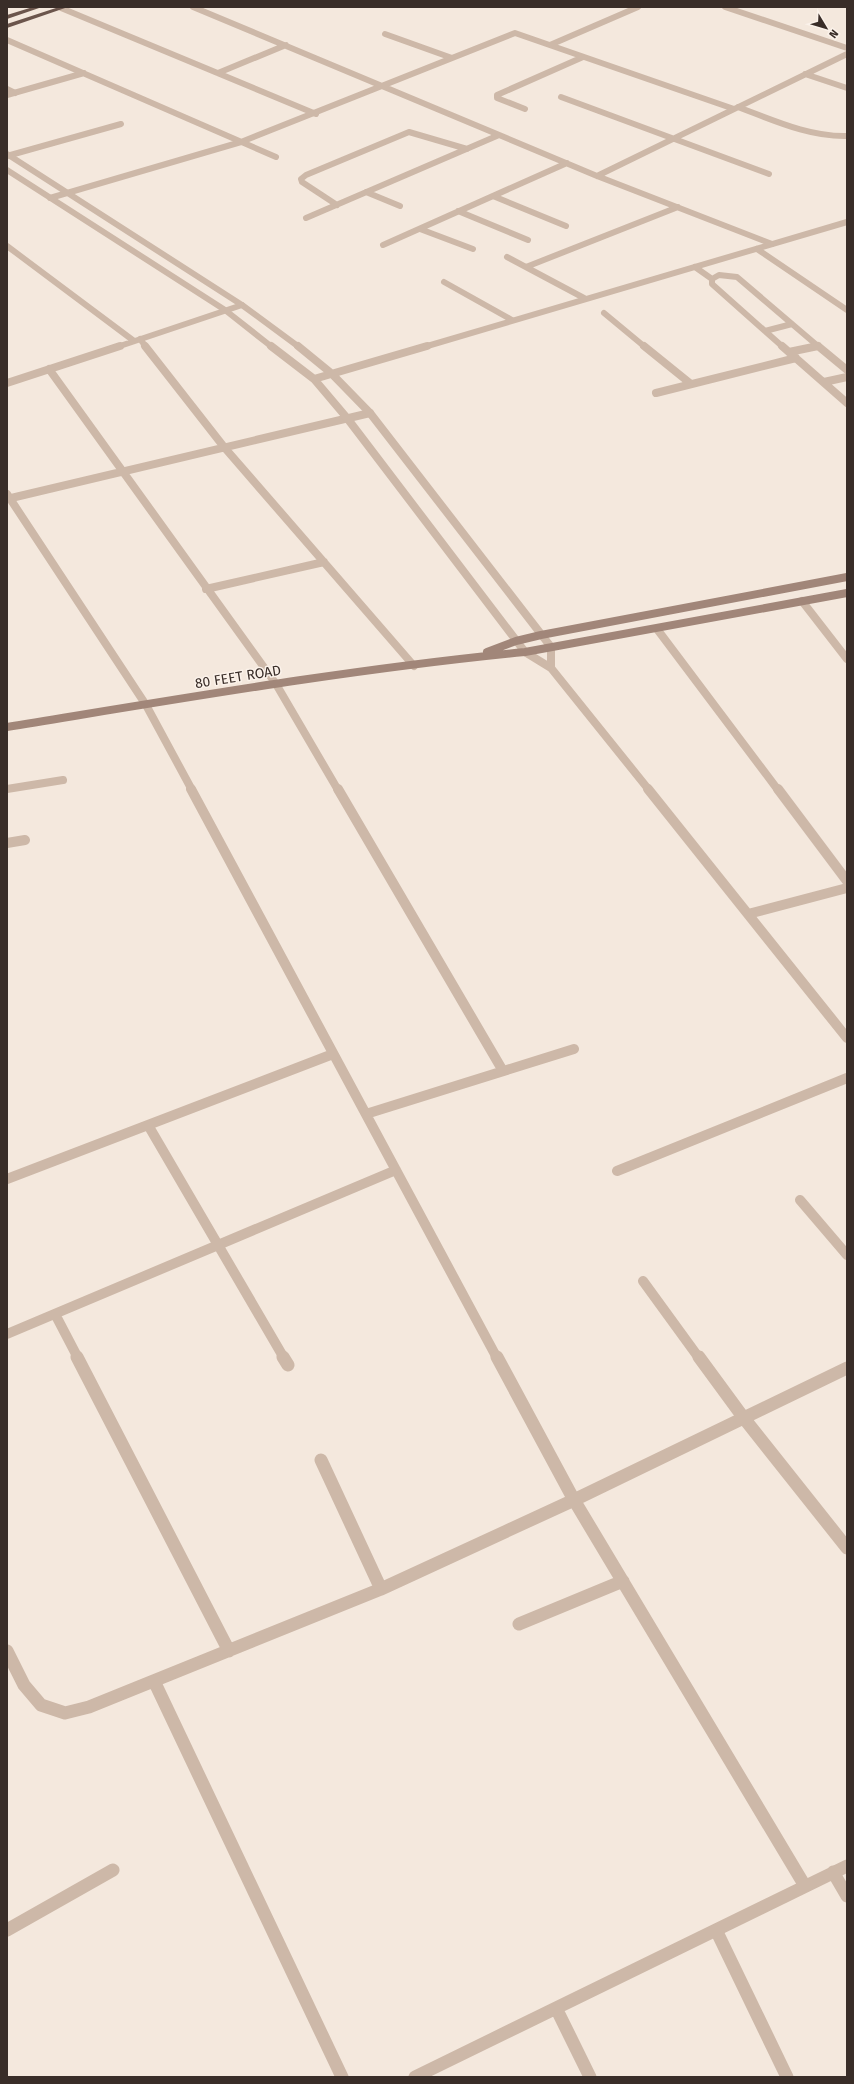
<svg xmlns="http://www.w3.org/2000/svg" width="854" height="2084" font-family="'Fira Sans',sans-serif">
  <style>
    .lines { fill: none; stroke-linecap: round; stroke-linejoin: round }
    .service-far3 { stroke: #cdb8a8; stroke-width: 6 }
    .service-far2 { stroke: #cdb8a8; stroke-width: 8 }
    .service-far1 { stroke: #cdb8a8; stroke-width: 10 }
    .service { stroke: #cdb8a8; stroke-width: 13 }
    .minor-far3 { stroke: #cdb8a8; stroke-width: 6 }
    .minor-far2 { stroke: #cdb8a8; stroke-width: 8 }
    .minor-far1 { stroke: #cdb8a8; stroke-width: 10 }
    .minor { stroke: #cdb8a8; stroke-width: 13 }
    .tertiary-far1 { stroke: #cdb8a8; stroke-width: 6 }
    .tertiary { stroke: #cdb8a8; stroke-width: 8 }
    .secondary { stroke: #a18679; stroke-width: 8 }
    .trunk { fill: #6b554c; fill-rule: evenodd }
    .labels { text-anchor: middle; dominant-baseline: central; stroke-width: 3; stroke-linejoin: round; paint-order: stroke }
    .street-label { font-size: 14px; fill: #392d28; stroke: #fbf2ea }
  </style>
  <rect width="100%" height="100%" fill="#f4e8dd"/>
  <g class="lines">
    <!-- service-far3 -->
    <path class="service-far3" d="M7,89l8,4
      M695,267l17,12
      M604,313l41,34
      M765,331l27,-7
      M783,347l-71,-63v-5l7,-4 18,2 82,70
      M815,347l3,-1"/>
    <!-- service-far2 -->
    <path class="service-far2" d="M644,346l47,38
      M782,346l65,57
      M818,346l29,24
      M789,352l29,-6
      M824,382l23,-5
      M656,393l140,-35
      M7,789l56,-9"/>
    <!-- service-far1 -->
    <path class="service-far1" d="M7,843l18,-3
      M617,1171l230,-93"/>
    <!-- service -->
    <path class="service" d="M7,1930l106,-60"/>
    <!-- minor-far3 -->
    <path class="minor-far3" d="M193,7l404,169 175,68
      M725,7l122,41
      M61,8l255,106
      M385,34l67,24
      M7,40l269,117
      M550,45l88,-38
      M218,73l68,-28
      M805,74l42,14
      M7,95l77,-22
      M561,97l208,77
      M738,107c35,13 71,30 109,29
      M525,109l-28,-11v-3l86,-38
      M7,156l114,-32
      M597,176l250,-122
      M366,192l34,14
      M493,196l73,30
      M50,198l191,-56 274,-109 219,76
      M337,205l-35,-23 -1,-3 5,-4 103,-43 58,17
      M458,211l70,29
      M306,218l193,-83
      M420,229l53,20
      M383,245l184,-82
      M7,246l127,95
      M757,249l90,61
      M507,257l77,41
      M526,267l152,-60
      M444,282l68,38
      M140,339l6,8
      M117,347l125,-42"/>
    <!-- minor-far2 -->
    <path class="minor-far2" d="M145,346l79,101 190,219
      M49,369l227,315 62,106
      M7,383l113,-37
      M7,494l139,211 46,85
      M7,499l363,-86
      M206,589l118,-27
      M802,601l45,58
      M657,629l121,161
      M551,647v21
      M525,652l26,16 98,122"/>
    <!-- minor-far1 -->
    <path class="minor-far1" d="M191,789l306,569
      M338,789l165,282
      M648,789l199,249
      M778,789l69,92
      M748,914l99,-26
      M366,1114l208,-65
      M148,1125l136,233
      M7,1179l326,-125
      M800,1200l47,55
      M643,1281l56,77
      M55,1314l23,44
      M7,1334l389,-164"/>
    <!-- minor -->
    <path class="minor" d="M77,1357l152,294
      M283,1357l5,8
      M497,1357l77,143 231,386
      M699,1357l44,60 104,131
      M321,1460l60,129
      M519,1624l104,-43
      M7,1651l17,34 17,20 24,8 24,-6 292,-118 193,-89 273,-132
      M154,1681l188,396
      M833,1872l14,24
      M716,1930l71,147
      M556,2008l34,69
      M415,2077l432,-211"/>
    <!-- tertiary-far1 -->
    <path class="tertiary-far1" d="M7,154l235,151 57,42
      M7,170l218,140 47,37
      M424,347l423,-125"/>
    <!-- tertiary -->
    <path class="tertiary" d="M271,346l43,33 33,39 178,234
      M298,346l33,27 39,40 181,234
      M314,379l113,-33"/>
    <!-- secondary -->
    <path class="secondary" d="M487,652l29,-11 25,-6 306,-58
      M7,727c172,-28 344,-58 518,-75l322,-59"/>
    <!-- trunk -->
    <path class="trunk" d="M33,7h9l-35,12v-4z
      M59,7h9l-61,21v-4z"/>
  </g>
  <g class="labels">
    <!-- street labels -->
    <g class="street-label">
      <text transform="translate(238 677) rotate(-9)">80 FEET ROAD</text>
    </g>
  </g>
  <!-- border -->
  <rect width="854" height="2084" fill="none" stroke="#392d28" stroke-width="16"/>
  <!-- north arrow -->
  <g transform="translate(826 28) rotate(128)" stroke="#fbf2ea" stroke-width="3" paint-order="stroke">
  <path d="M0-3L7 15L0 10L-7 15Z" fill="#392d28"/>
  <text y="-6" font-size="11" font-weight="bold" text-anchor="middle" fill="#392d28">N</text>
  </g>
</svg>
